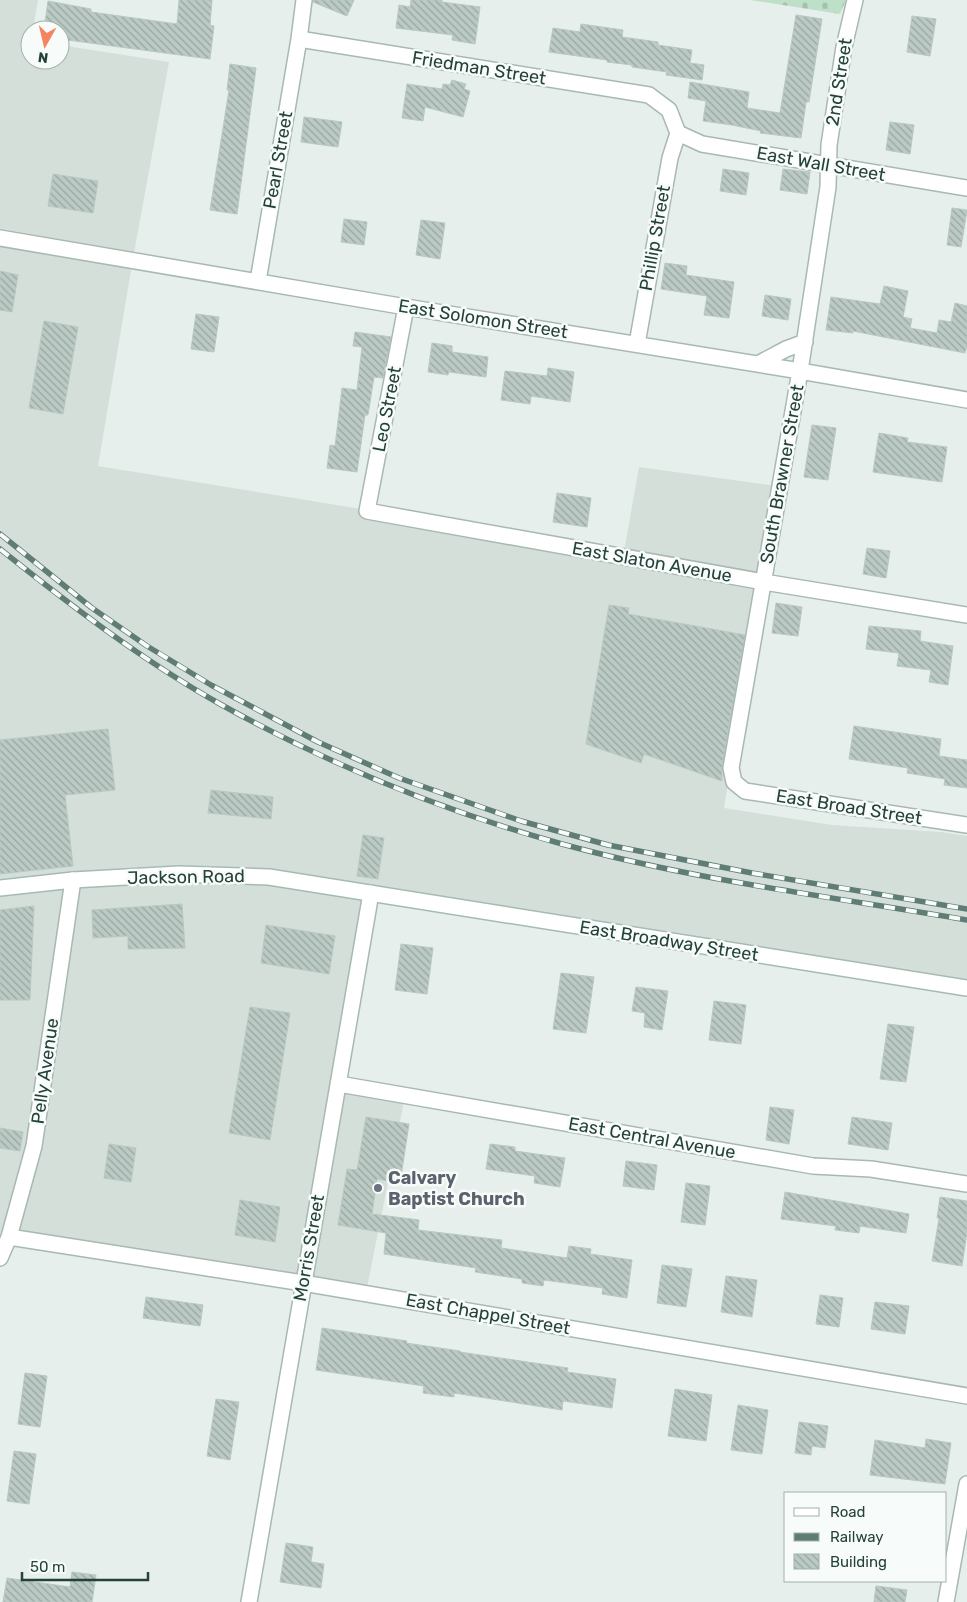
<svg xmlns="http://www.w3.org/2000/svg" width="967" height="1602" font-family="Rubik,sans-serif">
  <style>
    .built { fill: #d4dfda }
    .cemetery { fill: url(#cemetery-stones) }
    .building { fill: url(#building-back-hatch); stroke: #b8c9c2 }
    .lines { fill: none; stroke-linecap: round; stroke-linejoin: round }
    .street-casing { stroke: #a8b8b2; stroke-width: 18 }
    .secondary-casing { stroke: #a4bbb3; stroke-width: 18 }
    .street { stroke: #fff; stroke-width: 15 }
    .secondary { stroke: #fff; stroke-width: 15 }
    .rail-casing { stroke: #5f7d75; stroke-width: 5.5 }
    .rail { stroke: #f7fbf9; stroke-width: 4; stroke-dasharray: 11; stroke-linecap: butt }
    .worship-dot { fill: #6b7280; stroke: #f7fbf9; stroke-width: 2 }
    .labels { text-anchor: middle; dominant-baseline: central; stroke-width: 5; stroke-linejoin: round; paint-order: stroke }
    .street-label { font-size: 18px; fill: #24423a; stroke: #f7fbf9 }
    .worship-label { font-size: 18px; font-weight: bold; fill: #5b616d; stroke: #f7fbf9; text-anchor: start }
  </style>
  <defs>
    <pattern id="cemetery-stones" width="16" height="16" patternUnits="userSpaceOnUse" patternTransform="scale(1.25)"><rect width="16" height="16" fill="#bfe0c8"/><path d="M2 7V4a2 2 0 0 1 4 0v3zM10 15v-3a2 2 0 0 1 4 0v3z" fill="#a4c1ad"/></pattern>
    <pattern id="building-back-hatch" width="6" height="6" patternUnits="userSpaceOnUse" patternTransform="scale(1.25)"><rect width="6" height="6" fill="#bbcac4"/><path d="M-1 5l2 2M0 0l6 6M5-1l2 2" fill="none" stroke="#98a6a0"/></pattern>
  </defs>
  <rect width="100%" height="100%" fill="#e6efeb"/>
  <!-- built -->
  <path class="built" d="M0,0h38l-5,30h-3v30h30v-15l109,17 -35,191 -36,213 526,86 15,-85 138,19 -53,322 108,17 109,7 26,4v151l-593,-97 -31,193 62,13 -38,192 -61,-6 -306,-49z"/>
  <!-- cemetery -->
  <path class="cemetery" d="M750,0h96l-6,14z"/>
  <!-- building -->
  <path class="building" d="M179,0h33l-2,25 4,1 -4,33 -150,-20v-9h-16l4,-29 43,8v3l86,12z
    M313,0h41l-7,16 -34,-14z
    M411,0h31v2l38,5 -5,37 -23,-4 1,-5 -57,-7 3,-23 11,2z
    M796,15l26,4 -13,83h-3l-5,36 -41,-5 1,-2 -29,-6 -29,-4 3,-20 -18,-3 2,-16 59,10 -2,16 33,5z
    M912,16l24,3 -6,37 -23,-4z
    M581,24l42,6 -1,7 36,5v3l34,5 -2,13 14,2 -2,15 -36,-5 1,-3 -35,-5v-2l-25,-3v-2l-58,-8 4,-24 27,4z
    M230,64l26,4 -19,146 -27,-4 19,-120h-2z
    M452,80l14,4 -2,5 6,2 -7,26 -38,-10 -2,14 -21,-3 5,-34 35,5 1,-5 7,1z
    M304,117l38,5 -4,25 -37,-5z
    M890,122l24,3 -4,29 -24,-4z
    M723,169l26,4 -3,22 -26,-4z
    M783,169l27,3 -3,22 -27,-4z
    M53,174l45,7 -5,32 -45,-7z
    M952,208l15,2 -6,37 -14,-2z
    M344,219l23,3 -3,23 -23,-3z
    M421,220l24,3 -5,36 -24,-4z
    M665,263l22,3 -1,9 48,7 -5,36 -25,-3 3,-19 -46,-7z
    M0,271l18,4 -6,37 -12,-2z
    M884,286l24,5 -5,26 9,2 -2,9 27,5 2,-13 12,2 4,-19 12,3v40l-2,7 -112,-22v2l-27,-3 5,-33 49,7z
    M765,295l26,4 -3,21 -26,-4z
    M196,314l23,3 -5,35 -23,-3z
    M44,321l34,6 -15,87 -34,-6z
    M355,332l36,5 -8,41 -9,-1 -6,38h-3l-8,57 -30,-4 3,-23 5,1 7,-58 15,2 5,-43 -9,-1z
    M432,343l20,3v6l36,5 -2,20 -37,-5 -1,3 -20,-3z
    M548,368l26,4 -4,30 -39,-6 -1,8 -29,-4 4,-29 42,5z
    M812,425l24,3 -8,52 -24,-3z
    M879,433l29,5 -1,4 40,5 -5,35 -69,-10z
    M557,493l34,5 -4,29 -34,-5z
    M867,548l23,3 -4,27 -23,-4z
    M776,603l26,4 -4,29 -26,-3z
    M609,605l20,3 -1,6 117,21 -23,131v15l-78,-27 -3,9 -55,-19z
    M869,626l52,5 -1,10 33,5 -5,39 -19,-3 2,-12 -34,-4 2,-13 -33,-4z
    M854,726l87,13 -2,17 28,4v28l-23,-3 1,-6 -38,-6 1,-5 -59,-9z
    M108,729l7,61 -50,5 8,71 -73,8v-134z
    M211,790l62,7 -2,22 -63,-6z
    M363,835l21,3 -6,41 -21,-3z
    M182,904l3,44 -57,1v-13l-35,2 -1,-28z
    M34,906l-4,94h-30v-90z
    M266,925l69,11 -6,38 -68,-11z
    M401,944l32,4 -6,46 -32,-4z
    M561,973l33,4 -8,56 -33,-4z
    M636,987l32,4 -6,39 -18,-3 1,-14 -13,-2z
    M714,1001l32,4 -5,39 -32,-4z
    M250,1007l40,6 -20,127 -41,-7z
    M888,1024l26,3 -8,55 -26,-3z
    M770,1107l24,3 -5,34 -23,-4z
    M366,1117l43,7 -9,59 -23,-4 -5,35 47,6 -1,10 84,10 -1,8 66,10 2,-12 22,3 -1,5 42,6 -5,38 -25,-4 1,-6 -59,-8 -1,6 -21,-3v-4l-47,-7 1,-4 -92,-14 2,-21 -48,-8 9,-56 10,1z
    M852,1117l40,6 -4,27 -40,-6z
    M0,1128l23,4 -3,19 -20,-3z
    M109,1144l27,4 -5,34 -27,-4z
    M490,1144l25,3v4l50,7 -5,29 -26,-4 1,-7 -49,-7z
    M626,1161l31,4 -3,25 -31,-4z
    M686,1183l24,3 -5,39 -24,-3z
    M785,1192l124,22 -3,19 -46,-7 -1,7 -24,-3 1,-4 -55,-7z
    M940,1197l27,4v31l-5,34 -30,-5 7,-43h-2z
    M240,1200l40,7 -5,35 -40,-7z
    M662,1265l30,4 -6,38 -29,-4z
    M726,1276l31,4 -5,37 -31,-5z
    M820,1295l23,3 -4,29 -23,-3z
    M146,1297l57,8 -3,21 -57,-8z
    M875,1302l34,4 -4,28 -34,-5z
    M322,1328l85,13 -1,2 54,8v1l108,16 -1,4 49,7 -4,29 -49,-7 -1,9 -108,-17v4l-31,-4 1,-7 -108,-16z
    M25,1373l22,3 -7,51 -22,-3z
    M675,1389l37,6 -6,46 -38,-5z
    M216,1399l23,3 -9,58 -23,-4z
    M738,1405l30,5 -6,44 -31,-4z
    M799,1422l29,4 -3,22 -13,-2 -1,9 -16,-2z
    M926,1439l25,4 -6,41 -75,-9 5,-35 50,8z
    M14,1451l22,3 -7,50 -22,-3z
    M286,1543l27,4 -2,15 13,2 -3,24 -41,-6z
    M72,1572l24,3 -4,27h-89l4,-24 63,9z
    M876,1586l31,4 -2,12h-31z"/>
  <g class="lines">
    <defs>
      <path id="street" d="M855,0l-11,47 -15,98 -1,42 -28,184 -69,397 3,14 11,9 222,34
        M299,39l350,56 20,15 9,23
        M678,133l24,11 265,44
        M0,238l406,69 394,64 167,29
        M258,281l41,-242 5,-39
        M406,307l-39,204 397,71 203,33
        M637,344l33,-186 8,-25
        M758,364l28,-15 19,-7
        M339,1084l474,82 58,3 96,15
        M9,1237l294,46 664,113
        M0,1258l9,-21 25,-91 39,-266
        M249,1602l122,-709
        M946,1602l21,-118"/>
      <path id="secondary" d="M0,888l73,-8 106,-6 90,3 698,111"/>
    </defs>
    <!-- street casing -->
    <use href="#street" class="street-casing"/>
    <!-- secondary casing -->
    <use href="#secondary" class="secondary-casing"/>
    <!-- street -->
    <use href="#street" class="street"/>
    <!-- secondary -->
    <use href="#secondary" class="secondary"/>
    <defs>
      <path id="rail" d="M0,534l92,74 55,38 64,39 107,57 81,36 122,43 87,24 144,28 215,36
        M0,549c70,56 142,111 220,155 108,60 223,107 342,140 132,36 270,53 405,76"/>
    </defs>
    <!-- rail casing -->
    <use href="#rail" class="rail-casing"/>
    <!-- rail -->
    <use href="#rail" class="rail"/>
  </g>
  <!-- markers -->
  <circle class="worship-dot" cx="378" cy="1188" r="5"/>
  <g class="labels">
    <!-- street labels -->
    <g class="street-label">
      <text transform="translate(479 68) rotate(9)">Friedman Street</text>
      <text transform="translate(839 82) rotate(-81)">2nd Street</text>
      <text transform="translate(278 160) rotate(-80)">Pearl Street</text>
      <text transform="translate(821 164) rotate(10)">East Wall Street</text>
      <text transform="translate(655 238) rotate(-80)">Phillip Street</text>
      <text transform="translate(483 319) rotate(9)">East Solomon Street</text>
      <text transform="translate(387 409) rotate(-79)">Leo Street</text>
      <text transform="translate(782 474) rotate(-80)">South Brawner Street</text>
      <text transform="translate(652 562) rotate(10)">East Slaton Avenue</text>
      <text transform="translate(849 807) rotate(9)">East Broad Street</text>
      <text transform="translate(186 877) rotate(-1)">Jackson Road</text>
      <text transform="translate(669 941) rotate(9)">East Broadway Street</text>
      <text transform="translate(45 1071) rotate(-82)">Pelly Avenue</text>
      <text transform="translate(652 1138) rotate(10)">East Central Avenue</text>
      <text transform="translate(309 1248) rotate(-80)">Morris Street</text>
      <text transform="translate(488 1314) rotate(10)">East Chappel Street</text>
    </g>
    <!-- worship labels -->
    <g class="worship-label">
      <text x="388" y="1178">Calvary<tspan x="388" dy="21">Baptist Church</tspan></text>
    </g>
  </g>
  <!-- legend -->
  <rect x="784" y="1492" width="162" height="90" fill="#f7fbf9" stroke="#a3b1ad"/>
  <rect x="794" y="1508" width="25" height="8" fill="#ffffff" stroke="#a3b1ad"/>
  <text x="830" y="1517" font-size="15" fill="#24423a">Road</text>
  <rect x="794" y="1533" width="25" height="8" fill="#5f7d75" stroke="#a3b1ad"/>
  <text x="830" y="1542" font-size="15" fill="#24423a">Railway</text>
  <rect x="794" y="1554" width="25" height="15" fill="url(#building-back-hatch)" stroke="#a3b1ad"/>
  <text x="830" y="1567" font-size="15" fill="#24423a">Building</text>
  <!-- north arrow -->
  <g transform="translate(45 45) rotate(188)"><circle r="24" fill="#f7fbf9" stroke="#a3b1ad"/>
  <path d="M0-4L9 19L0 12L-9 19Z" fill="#f4845f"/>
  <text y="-8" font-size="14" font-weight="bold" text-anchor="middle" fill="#24423a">N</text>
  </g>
  <!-- scale -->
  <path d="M22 1572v8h126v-8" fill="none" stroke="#24423a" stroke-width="2.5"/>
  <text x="30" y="1572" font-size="15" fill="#24423a" stroke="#f7fbf9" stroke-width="4" paint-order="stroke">50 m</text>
</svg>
